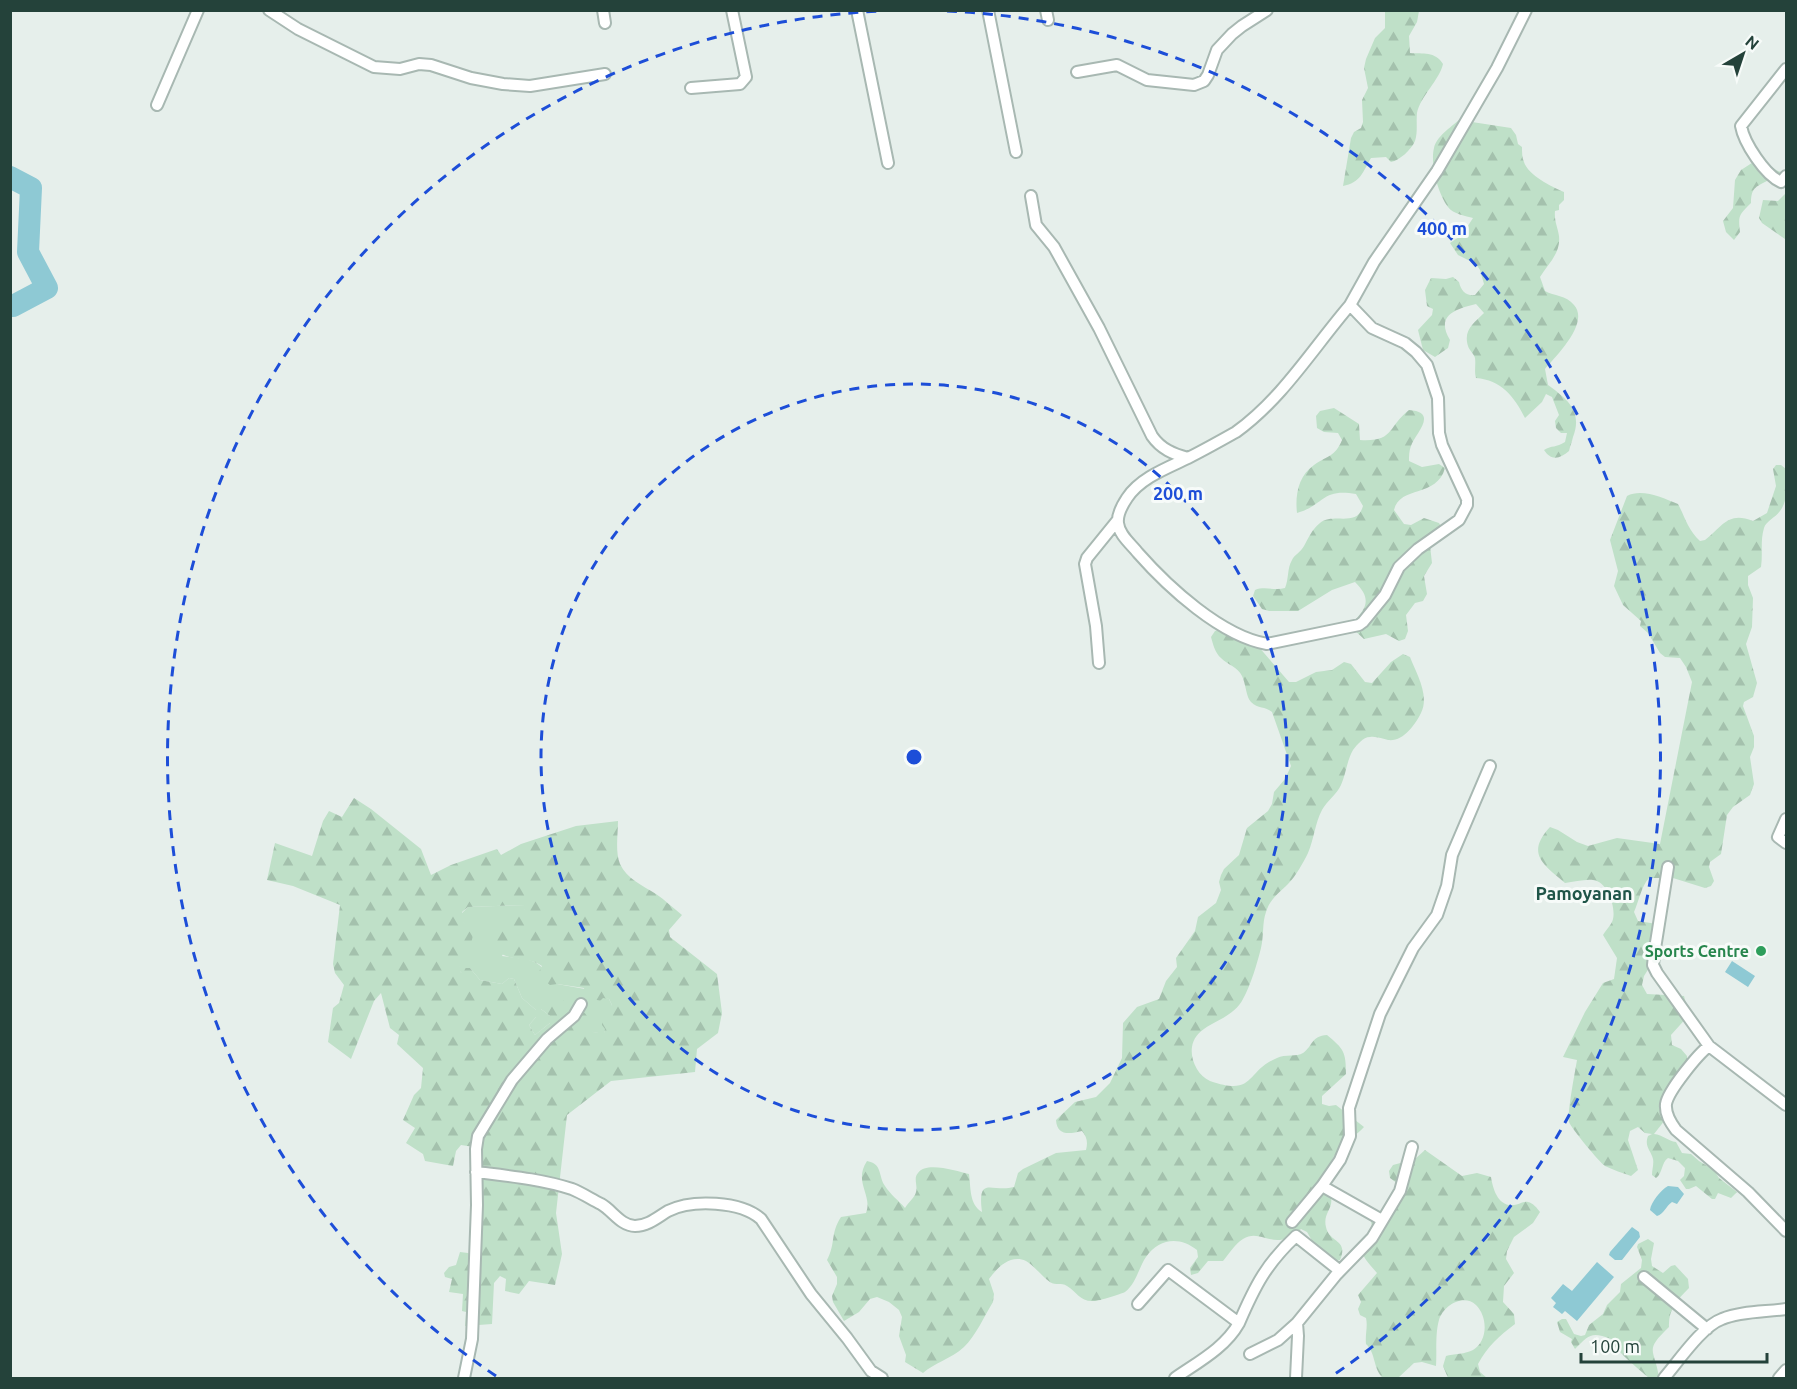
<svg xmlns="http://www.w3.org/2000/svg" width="1797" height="1389" font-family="Ubuntu,sans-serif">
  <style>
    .green { fill: #bfe0c8 }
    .forest { fill: url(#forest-firs); fill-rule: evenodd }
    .water { fill: #8ec9d4 }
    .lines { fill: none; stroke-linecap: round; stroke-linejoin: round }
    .river { stroke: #8ec9d4; stroke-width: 22 }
    .minor-casing { stroke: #a8b8b2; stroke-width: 14 }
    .minor { stroke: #fff; stroke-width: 10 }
    .ring { fill: none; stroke: #1d4ed8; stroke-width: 3; stroke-dasharray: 10 8 }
    .leisure-dot { fill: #2e9e5b; stroke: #f7fbf9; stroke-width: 2 }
    .labels { text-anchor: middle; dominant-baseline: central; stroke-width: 6; stroke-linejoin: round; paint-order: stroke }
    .leisure-label { font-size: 16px; font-weight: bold; fill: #27864d; stroke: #f7fbf9; text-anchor: end }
    .neighbourhood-label { font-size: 18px; font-weight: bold; fill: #1f5548; stroke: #f7fbf9 }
    .centre { fill: #1d4ed8; stroke: #f7fbf9; stroke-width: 3 }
    .ring-label { font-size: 18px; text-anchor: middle; font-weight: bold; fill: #1d4ed8; stroke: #f7fbf9; stroke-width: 6; stroke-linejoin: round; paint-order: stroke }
  </style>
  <defs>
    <pattern id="forest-firs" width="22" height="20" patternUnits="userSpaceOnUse" patternTransform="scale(1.5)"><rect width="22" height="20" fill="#bfe0c8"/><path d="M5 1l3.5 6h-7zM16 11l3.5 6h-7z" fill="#a4c1ad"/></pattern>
  </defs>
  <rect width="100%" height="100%" fill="#e6efeb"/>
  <!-- green -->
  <path class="green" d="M525,905v4l-23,47c33,5 33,1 55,28l28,5 24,10 3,6 -8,29 -11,-2 -45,-30h-6l-1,7 9,7v7l-15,12 -6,-10 7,-8v-7l-14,-12 -8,-19 -5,-1 -7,6 -22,-4 -10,-12 -9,5c-6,-12 2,-34 5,-47l-4,-5v-8l6,-6z"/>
  <!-- forest -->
  <path class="forest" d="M1385,11h34l-2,11 -8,14 1,17c13,1 25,-2 33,11 -3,15 -23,33 -26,49 -1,9 1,19 -2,28 -4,9 -15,19 -24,21l-5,-5 -15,1c-8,14 -11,25 -28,28l8,-48 3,-6 7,-4 2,-6 -1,-22 6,-12 -4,-20 2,-9 9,-21 10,-10z
    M1459,120l52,8 5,7 2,9 4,3c0,5 0,11 2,15 4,13 28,25 40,30v8l-5,5v5l-4,1c-1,10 3,17 4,25 2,17 -11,28 -19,41l5,14c9,5 21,4 29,14 16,18 -18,51 -29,64l3,16c19,14 35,26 25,52 -1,5 -3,9 -4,14 -9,8 -18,10 -25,-1 8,-5 12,-2 21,-8l2,-9h-6l-5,-5 -1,-7 4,-6 -7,-18 -6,-3 -4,8 -17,16c-11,-22 -24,-38 -49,-40 -2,-7 0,-13 -1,-20 -1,-4 -6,-8 -7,-12 -5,-16 6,-23 16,-33l-8,-9c-20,5 -41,11 -26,36l-2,8 -13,9 -12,-7 -5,-20 14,-15 1,-6 -6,-3 -2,-16 6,-12 15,1 7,-2 6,5c2,9 7,14 16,13l9,-11 -4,-14 -4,-6 -18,-9 -8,-12 12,-8 11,-17c-7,-2 -20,-4 -25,-11 -10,-13 -18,-43 -14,-59 2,-11 17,-21 25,-28z
    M1755,161c12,-1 20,11 31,13v13l-5,-6 -11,-2c-13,8 -19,7 -19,24 -12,12 -13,12 -11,29l-6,8 -8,-8 -3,-11 10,-13 2,-28 6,-10z
    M1786,193v45l-1,1 -23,-16 -3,-5 4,-18 15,1z
    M1334,408l25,16 1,16c35,2 27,-13 49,-30 31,2 5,25 2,36 -2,5 -2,10 -2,15l13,6 17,-3 6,4c-8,30 -45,17 -51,42l10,14 7,1 13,-7 15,5 3,5 -13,9 3,26 -8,13 3,18 -4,7 -8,2 -9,12 2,16 -3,8 -6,2 -13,-7 -22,5 -11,-10v-7c15,-15 18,-24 2,-40l-23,8 -34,21h-29l-7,-2 -9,-13 2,-6c10,-4 20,1 30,-2 4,-9 2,-20 7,-28 2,-5 9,-8 12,-14 4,-7 8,-17 16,-23 14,-11 37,5 43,-17l-7,-12c-35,-6 -31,11 -59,19 -2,-17 1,-37 17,-48 14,-10 21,-8 28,-25l-4,-7 -14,-1 -7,-4 -1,-12 4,-5z
    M1776,465h5l5,4c0,14 3,30 -6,42 -5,7 -14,10 -16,17 -4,13 -1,26 -3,39l-13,9v9l5,13 -1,29 -6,17 11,39 -4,14 -9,5 -1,4 11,30v11l-4,10 4,27 -4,11 -17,12 -6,8 -6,39 -11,8 -1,5 5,14 -3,5 -6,2 -32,-10h-24c-8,9 -10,23 -15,34l4,9 19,3 -8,44 -5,8 -2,9 5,9 37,2 5,19 -18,20 1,10 9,4 6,7v10l-13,16 -9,38 -11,14c9,1 14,7 22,8l6,11 9,1 8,7 15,9 5,8 18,14 -6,6 -13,-5 -3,6h-3l-16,-13 -7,3h-3l-6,-9 4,-4 1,-8 -7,-7 -10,-3c-7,5 -5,15 -12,20l-4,-3c0,-5 2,-11 1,-16 -2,-9 -9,-12 -5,-23l4,-2 -7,-1 -7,-6 -8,4 -2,9 10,30 -7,6c-8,-3 -18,-6 -26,-10 -5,-3 -34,-38 -36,-44 -2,-9 6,-50 8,-62l-14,-3 22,-45 18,-29 11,-4 3,-21 -14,-23c3,-5 9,-11 10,-16 3,-12 -6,-38 -20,-39 -8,-1 -19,2 -28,3 -21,-18 -40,-29 -15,-56l8,3 19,12 11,4 29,-8 43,6 32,-162 -6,-15 -6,-9 -15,-1 -5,-4 -12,-20 -8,-7 1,-5 -18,-16 -9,-19 4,-15 -8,-31 17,-44c15,-8 36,2 51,8 7,13 10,26 22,37l5,-1c18,-14 23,-29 48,-19l14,-8 9,-27 -3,-17z
    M1229,626c11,9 12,22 29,20l31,36h7l20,-10 16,-2 12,-8 7,2 14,18 7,1 19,-21 12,-8 7,3c6,16 20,38 11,56 -6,12 -18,29 -33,27 -5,-1 -12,-4 -18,-3 -7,0 -13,8 -17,13 -6,10 -7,24 -12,35 -4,9 -14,16 -19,25 -7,13 -8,29 -14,43 -5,10 -12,23 -20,31 -9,9 -18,15 -22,28 -4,11 -2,24 -5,36 -4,16 -10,36 -18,51 -12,24 -47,23 -51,48 -2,13 6,29 18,34 46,16 35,-10 67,-23 8,-4 20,-1 26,-5 10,-7 8,-17 24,-18 17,14 19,17 19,39l-24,22v8l7,2 7,-1 28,22c-16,17 -43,29 -33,57l-3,7c10,16 -6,20 -2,36 3,16 23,12 14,33l-7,2 -19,-18 -7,-12 -6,-3c-27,25 -39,-2 -58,10 -8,5 -14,15 -20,22h-15l-10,12 -7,2 -1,-7 8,-11 -1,-7c-17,-14 -38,-12 -51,7 -7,10 -10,27 -21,35 -4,2 -26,9 -31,9 -14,1 -17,-9 -27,-15 -6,-4 -11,0 -17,-4 -8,-5 -15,-16 -24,-21 -16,-7 -29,7 -37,18l5,15 -1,8c-8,13 -18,35 -29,45 -13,12 -30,16 -41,26l-18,-11 1,-7 -7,-19 3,-19 -3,-7 -10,-8 -12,-5 -7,2 -11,13 -15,9 -11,-19 -1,-6 5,-12v-7l-10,-17c9,-17 3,-26 14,-43l25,-4c7,-18 -13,-31 1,-52 16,3 11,15 18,25 5,8 14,15 20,22 3,-5 10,-11 11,-16 2,-6 -3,-14 2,-19 8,-12 39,-2 51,1 2,14 0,30 13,38 -5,-38 10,-19 32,-25l4,-14 5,-4 33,-16 30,-3c2,-8 1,-13 -4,-19 -13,3 -25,5 -26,-11l19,-18 21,-5 14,-14 12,-25 1,-35 14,-16 22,-8 7,-18 11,-14 -1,-9 19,-27 3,-14 18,-14 5,-13 -2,-8 2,-7 3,-6 15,-14 8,-27 21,-17 4,-7 2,-12 11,-13 6,-13 -19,-54c-7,-6 -14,-3 -21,-10 -5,-5 -5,-18 -9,-26 -4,-9 -14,-11 -21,-18 -6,-5 -8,-14 -10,-21l4,-6z
    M354,798l17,11 50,40 10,26 20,-10 46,-16 4,6 20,-11 55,-18 42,-5c0,14 -3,30 2,43 7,15 22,21 36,30 9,6 17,14 26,21l-13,15 1,7 47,37 5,39 -4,20 -21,16 -2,23 -84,9 -44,34 -11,98 6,41 -7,31 -26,-4 -10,13 -14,-3 1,-12 -6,-3 -6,7 -2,41 -27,2 1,-14 -4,-1 1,-17 -14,-2 3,-13 -7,-2 -1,-4 5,-6 7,-2 4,-13 8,1 8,5 -2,-111 -13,-2 -5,6 -3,15 -28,-5 -2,-7 -17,-11 9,-15 -12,-8 11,-25 7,-7 2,-20 -26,-24 2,-9 -9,-7 -9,-35 -7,8 -23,58 -23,-17 5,-34 6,-5 5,-18 -9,-12 -2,-9 7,-59 -47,-19 -26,-6 8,-37 37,13 11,-35 6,-10 13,6zM525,905v4c-21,12 -29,15 -29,41 12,12 33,6 46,16l-5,9 13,10 7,-1 27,4 1,8 15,5 3,-3 6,1 3,6 -9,9 -1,11 3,4 -1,4 -11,-1c-2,-23 -24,-31 -43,-35l-2,5h-7v7l9,7v7l-15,12 -6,-10 7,-8v-7l-14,-12 -8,-19 -5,-1 -7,6 -22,-4 -10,-12h-5l-4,5 -2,-11h8l6,-27v-6c-9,-4 -11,-7 -11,-17l6,-5z
    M1425,1150l37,26 15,-3 14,4c2,12 7,30 23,28 4,0 10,-4 14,-3 5,1 9,6 12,10l-7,11 -19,14 -7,14 -1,8 8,14 -10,13 -1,16 11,12 1,10c-16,12 -27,22 -37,40l2,8 7,6h-39l-5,-12 3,-10c7,-2 20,-2 27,-6 15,-9 15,-33 3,-45 -13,-12 -33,1 -37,15 -4,14 -2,32 -3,46l-14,-4 -8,1 -16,15h-15c-10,-9 -7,-25 -17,-34 -1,-9 2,-18 0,-26l-6,-3 -2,-6 3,-7 -3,-7 19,-22c-17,-20 -21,-22 -5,-45l-1,-7 11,-8 19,-27 -11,-8 -1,-7 4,-6 22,-6z
    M1648,1239l6,4 -3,16 1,7 11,7 8,-7 4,-1 13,14 1,9c-12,12 -21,22 -20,39 -26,25 -14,21 -10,51h-10c-10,-9 -35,-28 -38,-39 -20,-8 -22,-4 -36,10l-4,-7 1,-3 -12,-7 -3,-10 5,-3h4l8,15 7,2 4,-1 4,-10 14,-11 4,-9 13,-13 1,-8 20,-16 1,-8 -5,-13 1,-3z"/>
  <!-- water -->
  <path class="water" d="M1732,961l23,15 -7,11 -23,-15z
    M1668,1186l10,1 6,7 -7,10 -5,-2c-6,4 -8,12 -15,14l-7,-6c1,-8 11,-20 18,-24z
    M1632,1227l7,5 1,5 -18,23h-7l-6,-5 1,-3z
    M1597,1262l17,15 -37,44 -12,-10 -3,3 -9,-7 3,-4 -5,-5 12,-14 9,7z"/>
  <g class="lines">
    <!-- river -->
    <path class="river" d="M10,177l21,11 -3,64 19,36 -34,18"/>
    <defs>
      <path id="minor" d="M269,10l29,19 76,38 26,2 19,-5 12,1 40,13 32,6 27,2 75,-12
        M603,10l2,13
        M857,10l31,153
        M988,10l28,142
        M1046,10l2,10
        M1786,69l-45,57c3,17 24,49 40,56l5,-6
        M1077,72l40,-7 30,15 47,5 10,-4 4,-6 9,-25 15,-16 10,-8 25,-16
        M691,88l49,-4 6,-7 -14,-67
        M157,105l41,-95
        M1031,196l5,29 18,22 45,81 53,108c9,13 21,18 36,22
        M1350,305c-37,43 -67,93 -114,127 -16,9 -32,18 -48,26 -21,10 -48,20 -61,40 -4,6 -10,17 -9,25 1,12 13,21 20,30 30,34 83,83 129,91l92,-19 4,-3 22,-27 14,-28 19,-18 41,-29 8,-15v-6l-25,-54 -3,-12 -1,-35 -11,-33 -11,-13 -11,-9 -33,-15 -22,-23 24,-43 63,-91 60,-103 29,-58
        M1099,663l-3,-37 -11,-62 2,-6 30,-37
        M1786,819l-8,18 8,6
        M1668,867l-14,88 -1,10 4,8 52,73 77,59
        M1709,1046c-11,8 -41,45 -43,58 -1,10 4,18 10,26l72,62 38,39
        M476,1172c32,4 65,7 96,17 10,4 19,10 29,15 11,6 20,22 34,22 13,0 23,-9 33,-15 24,-12 73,-10 93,8l50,75 36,44 24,33 11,7
        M1322,1186l60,34
        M1292,1222l30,-36 18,-26 10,-24 -1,-28 31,-94 33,-66 24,-33 10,-29 5,-31 38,-89
        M1644,1277l63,52
        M1138,1304l30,-34 71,53c16,-37 27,-59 57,-87l44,35
        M1250,1354l28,-14 19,-17
        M464,1378l8,-39 5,-134 -1,-56 2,-13 34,-56 35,-41 27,-23 7,-12
        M1175,1378c23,-16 50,-30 64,-55
        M1296,1378l2,-42 -1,-13 39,-48 36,-37 28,-47 12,-44
        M1664,1378c14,-16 38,-52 58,-59 19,-8 44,-7 64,-10
        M1779,1378l7,-8"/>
    </defs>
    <!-- minor casing -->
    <use href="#minor" class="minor-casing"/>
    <!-- minor -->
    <use href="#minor" class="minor"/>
  </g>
  <!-- distance rings -->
  <g class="ring">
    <circle cx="914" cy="757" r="373"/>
    <path d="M496 1376A747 747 0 0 1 881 11M947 11A747 747 0 0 1 1332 1376"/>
  </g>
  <!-- markers -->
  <circle class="leisure-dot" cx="1761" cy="951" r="6"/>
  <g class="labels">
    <!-- leisure labels -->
    <g class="leisure-label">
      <text x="1749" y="951">Sports Centre</text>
    </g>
    <!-- neighbourhood labels -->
    <g class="neighbourhood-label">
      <text x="1584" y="893">Pamoyanan</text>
    </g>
  </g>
  <circle cx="914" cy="757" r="9" class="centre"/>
  <g class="ring-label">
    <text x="1442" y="235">400 m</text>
    <text x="1178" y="500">200 m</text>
  </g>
  <!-- border -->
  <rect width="1797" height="1389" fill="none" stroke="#24423a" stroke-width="24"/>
  <!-- north arrow -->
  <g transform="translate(1743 54) rotate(39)" stroke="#f7fbf9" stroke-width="4.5" paint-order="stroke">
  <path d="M0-4.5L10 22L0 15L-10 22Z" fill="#24423a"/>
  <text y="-9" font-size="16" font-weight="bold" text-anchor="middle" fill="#24423a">N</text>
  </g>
  <!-- scale -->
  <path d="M1581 1353v9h186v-9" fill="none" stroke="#24423a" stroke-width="3"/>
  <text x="1590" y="1353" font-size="18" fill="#24423a" stroke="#f7fbf9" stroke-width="4.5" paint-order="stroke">100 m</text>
</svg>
